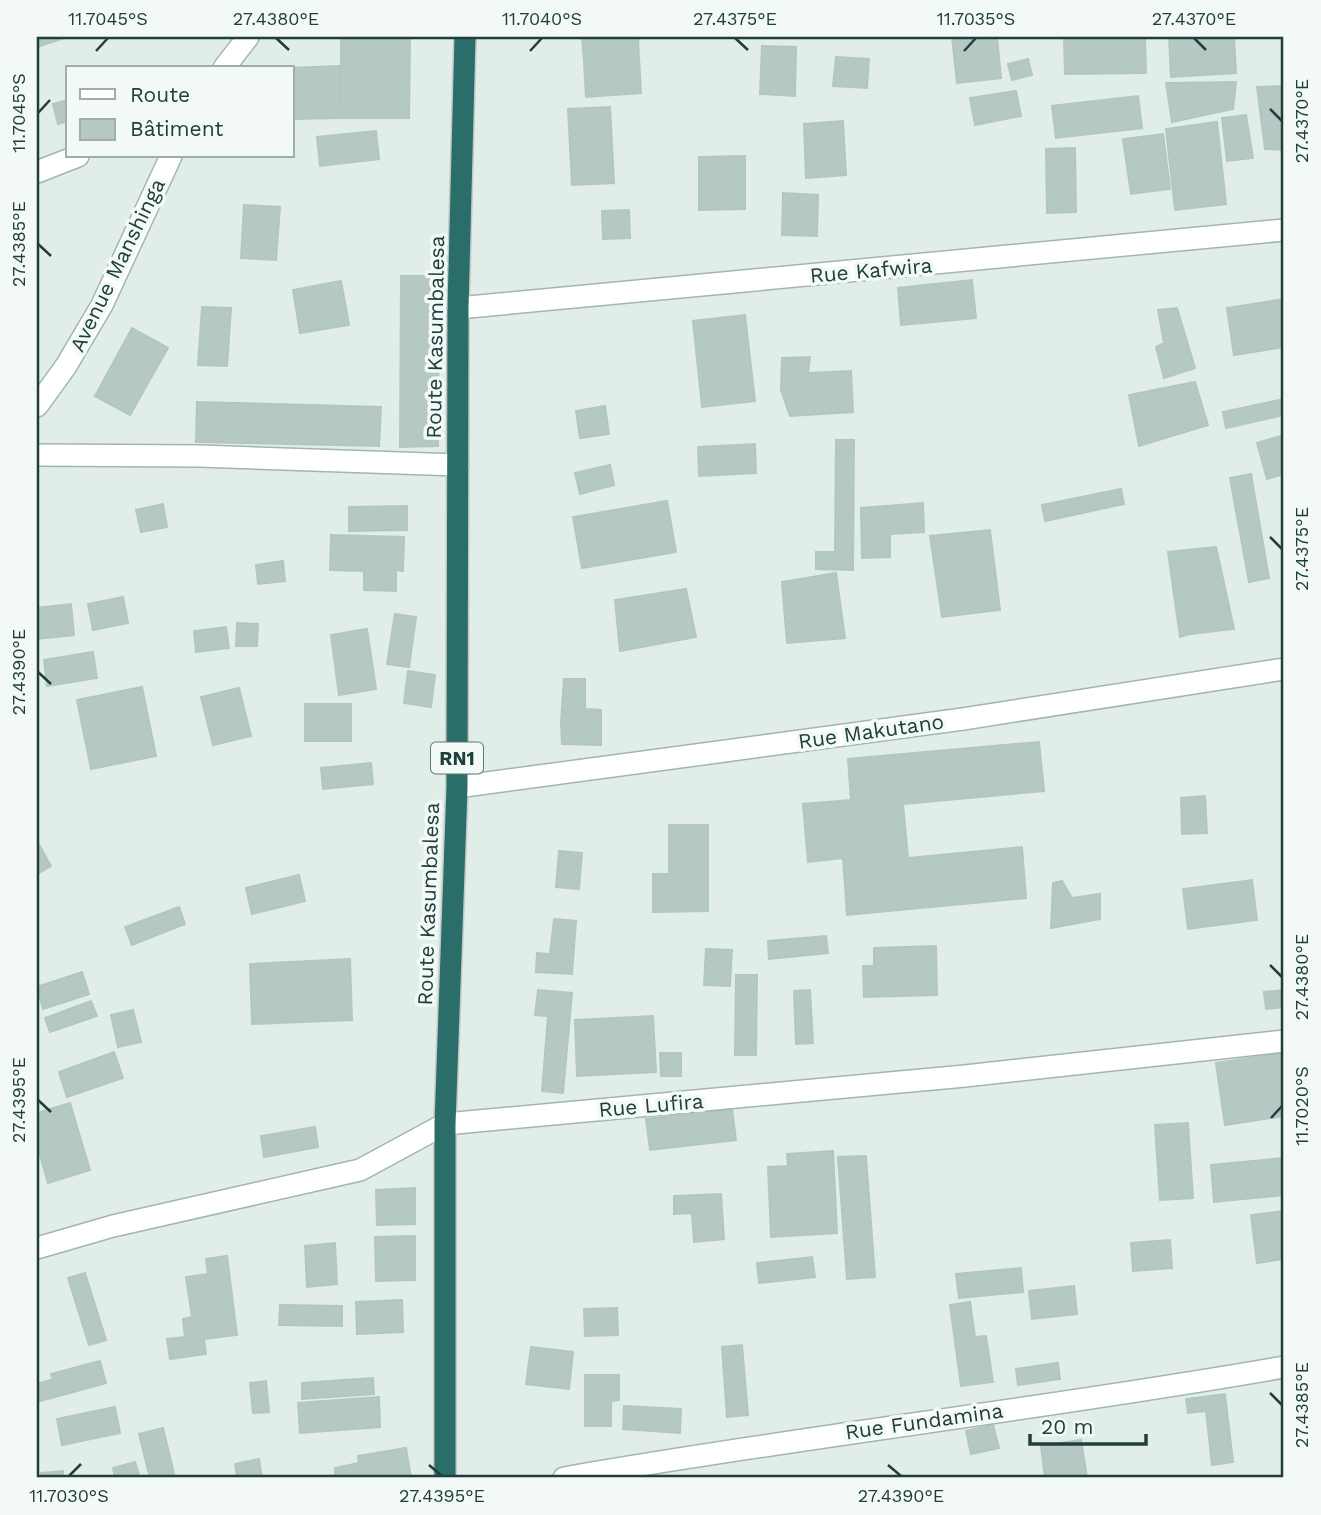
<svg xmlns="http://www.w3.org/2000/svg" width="1321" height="1515" font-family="'Work Sans',sans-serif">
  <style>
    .building { fill: #b6c8c3; stroke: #b3c7c2; stroke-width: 2 }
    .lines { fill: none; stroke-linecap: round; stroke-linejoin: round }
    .street-casing { stroke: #a3b5b1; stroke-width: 24 }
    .highway-casing { stroke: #c1c9c8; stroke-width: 24 }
    .street { stroke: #fff; stroke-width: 21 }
    .highway { stroke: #2a6d69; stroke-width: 21 }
    .ticks { fill: none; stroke: #203f3b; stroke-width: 2.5 }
    .labels { text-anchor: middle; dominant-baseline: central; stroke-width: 7; stroke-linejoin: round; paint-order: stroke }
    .shield { fill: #f2f9f6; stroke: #5f7773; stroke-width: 2 }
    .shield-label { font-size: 19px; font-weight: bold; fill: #203f3b }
    .street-label { font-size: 21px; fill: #203f3b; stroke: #f2f9f6 }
    .neatline { fill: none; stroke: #203f3b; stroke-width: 2.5 }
    .ticks-label { font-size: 18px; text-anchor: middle; fill: #203f3b }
  </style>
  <rect width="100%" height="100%" fill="#e1ede9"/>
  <!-- building -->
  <path class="building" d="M37,37h30l-30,10z
    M341,37h69l-1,81h-68z
    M582,37h56l1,21 -55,4z
    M952,37h45l4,41 -44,5z
    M1064,37h81l1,36 -81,1z
    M1169,37h65l2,36 -65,4z
    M762,46l34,1 -1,49 -35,-2z
    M836,57l33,2 -2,29 -34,-2z
    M639,58l2,35 -55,4 -2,-35z
    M1028,59l4,16 -20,5 -4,-16z
    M339,66l2,52 -49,1v-51h-4z
    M1236,82l-3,27 -61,13 -6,-39z
    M1284,86v64l-19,-1 -8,-62z
    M1016,91l5,25 -46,9 -5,-27z
    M1138,96l4,32 -86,10 -4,-32z
    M68,100v21l-10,3 -5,-20z
    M610,107l4,76 -42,2 -4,-76z
    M1246,115l7,43 -26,3 -5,-43z
    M843,121l3,54 -40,3 -2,-54z
    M1217,122l9,82 -51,6 -9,-81z
    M376,131l3,28 -59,7 -3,-29z
    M1163,134l7,55 -39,5 -8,-55z
    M1075,148l1,64 -29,1 -1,-64z
    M745,156v53l-46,1v-53z
    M783,193l35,2 -1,41 -35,-1z
    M244,205l36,2 -4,53 -35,-2z
    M629,210l1,28 -27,1 -1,-28z
    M401,276h38l-1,170 -38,1z
    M972,280l4,38 -75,7 -3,-37z
    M341,281l8,44 -49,8 -7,-43z
    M1284,299v48l-50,8 -7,-47z
    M202,307l29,1 -4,58 -29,-1z
    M1177,308l18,60 -31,10 -8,-31 8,-4 -6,-33z
    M745,315l10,86 -53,6 -9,-86z
    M132,328l36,20 -38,67 -35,-19z
    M810,357l-2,16 43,-2 2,41 -63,4 -9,-26 1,-32z
    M1195,382l13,43 -69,21 -10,-51z
    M1284,399v16l-58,13 -3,-16z
    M197,402l184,5 -2,39 -183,-4z
    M605,406l4,28 -29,4 -4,-27z
    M1284,435v39l-17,5 -10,-36z
    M836,440h18l-1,130 -37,-1v-17h19z
    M755,444l1,29 -57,3 -1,-29z
    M610,465l4,20 -34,9 -5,-21z
    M1251,474l18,104 -20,4 -19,-104z
    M1121,489l3,15 -79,17 -3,-16z
    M667,501l9,51 -94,16 -9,-51z
    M923,503l1,29 -34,2v23l-28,1 -1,-50z
    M163,504l4,23 -26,5 -5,-22z
    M407,506v24l-58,1v-24z
    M990,530l10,80 -58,7 -12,-81z
    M331,535l73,2 -1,34 -7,-1v21l-32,-1v-19l-34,-1z
    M1216,547l18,82 -44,5 -10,3 -12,-85z
    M283,561l2,20 -27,3 -2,-19z
    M836,573l9,65 -58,5 -5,-61z
    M686,589l10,48 -76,14 -5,-51z
    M123,597l5,26 -35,7 -5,-26z
    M71,604l3,31 -37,4v-31z
    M395,614l21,3 -7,50 -22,-3z
    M237,623l21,1 -1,22h-21z
    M226,627l3,21 -33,4 -2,-21z
    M367,629l9,60 -37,6 -8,-60z
    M93,652l4,26 -50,8 -3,-26z
    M408,671l27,4 -4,32 -27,-4z
    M564,679h21v30l16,1v35l-39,-1 -1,-22z
    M142,687l14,69 -65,13 -14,-69z
    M239,688l12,48 -38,9 -12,-48z
    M305,704h46v37h-46z
    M1039,742l5,49 -141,13 5,54 114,-11 4,51 -179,17 -4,-57 -35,4 -5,-58 48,-4 -3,-41z
    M371,763l2,21 -50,5 -2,-21z
    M1205,796l2,37 -25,1 -1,-36z
    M669,825h39v86l-55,1v-38h16z
    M37,841l14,25 -14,8z
    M559,851l23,2 -3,36 -23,-2z
    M299,875l6,26 -53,13 -6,-26z
    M1252,880l5,40 -69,9 -5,-40z
    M1062,881l10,17 28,-4v25l-49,9 2,-45z
    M179,907l6,17 -53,21 -7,-18z
    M554,919l22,2 -4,53 -36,-2 1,-19 13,1z
    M826,936l2,17 -59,6 -1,-18z
    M936,946l1,49 -73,2 -1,-31h11v-18z
    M706,949l26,1 -2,36 -26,-1z
    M350,959l2,61 -100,4 -2,-60z
    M82,972l7,22 -46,15 -6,-22z
    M736,975h21l-1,80h-21z
    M538,990l34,3 -9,100 -21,-2 6,-75 -13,-1z
    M810,990l3,53 -17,1 -2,-53z
    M1284,990v17l-18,2 -2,-17z
    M91,1001l6,15 -47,16 -5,-14z
    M133,1010l8,32 -23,5 -7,-32z
    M653,1016l3,56 -79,4 -2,-56z
    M114,1052l9,26 -56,19 -8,-25z
    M660,1053h21v23h-20z
    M1284,1053v63l-59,9 -9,-62z
    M70,1103l20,67 -42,13 -11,-38v-32z
    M732,1109l4,31 -86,10 -4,-31z
    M1188,1123l5,75 -33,2 -5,-75z
    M315,1127l3,20 -54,10 -3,-21z
    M833,1151l4,82 -66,4 -3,-70 20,-1 -1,-12z
    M866,1156l9,121 -28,2 -9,-122z
    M1284,1158v37l-70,7 -3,-37z
    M415,1188v36l-38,1 -1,-35z
    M721,1194l3,45 -30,3 -2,-29 -18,1v-18z
    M1284,1211v48l-27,4 -6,-48z
    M415,1236v44l-39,1 -1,-44z
    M1170,1240l2,28 -39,3 -2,-28z
    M335,1243l2,41 -30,3 -2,-41z
    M227,1256l10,79 -33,4 2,15 -36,5 -3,-20 18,-2 -2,-18 9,-2 -6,-40 22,-3 -2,-15z
    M812,1257l3,20 -56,6 -2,-20z
    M1021,1268l2,24 -64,6 -3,-24z
    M85,1273l21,67 -17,5 -21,-67z
    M1074,1286l3,28 -45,5 -3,-28z
    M402,1300l1,32 -46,2 -1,-32z
    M970,1302l5,35 11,-1 7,46 -32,4 -11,-81z
    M280,1305l62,1v20l-63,-1z
    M617,1308l1,27 -33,1 -1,-27z
    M742,1345l6,70 -21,2 -5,-70z
    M531,1347l42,5 -4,37 -43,-5z
    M100,1361l6,22 -69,19v-18l16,-5 -2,-5z
    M1058,1363l2,16 -42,6 -2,-16z
    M585,1375h34v25l-8,1v25h-26z
    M373,1378l1,16 -72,5v-16z
    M266,1381l3,31 -16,1 -3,-30z
    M1225,1394l8,68 -21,3 -6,-54 -18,2 -2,-14z
    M379,1397l1,30 -80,6 -2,-30z
    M624,1406l57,3 -1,24 -57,-4z
    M115,1407l5,26 -58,12 -5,-26z
    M993,1425l6,23 -28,6 -5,-23z
    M163,1428l12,50h-25l-11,-44z
    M1081,1440l6,38h-42l-4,-32z
    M406,1448l5,30h-93l17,-3v-7l24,-5 -1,-7z
    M259,1459l3,19h-25l-2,-14z
    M135,1462l5,16h-25l-2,-10z
    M63,1471v7h-21l-1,-5z"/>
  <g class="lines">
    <defs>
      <path id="street" d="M224,68l24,-31
        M37,172l41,-16
        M458,308l826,-78
        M37,406l29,-40 36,-61 69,-149
        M37,455l163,1 258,9
        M457,787l506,-68 321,-50
        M37,1248l76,-22 247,-56 85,-46 520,-48 319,-35
        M564,1478c239,-42 481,-69 720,-111"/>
      <path id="highway" d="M445,1478v-354l12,-337 1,-479 7,-271"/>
    </defs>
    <!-- street casing -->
    <use href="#street" class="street-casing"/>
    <!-- highway casing -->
    <use href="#highway" class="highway-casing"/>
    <!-- street -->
    <use href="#street" class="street"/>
    <!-- highway -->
    <use href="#highway" class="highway"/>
  </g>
  <!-- ticks -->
  <path class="ticks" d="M276,38l13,12M735,38l13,12M1194,38l12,12M96,51l12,-13M530,51l12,-13M964,51l12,-13M1270,109l12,12M38,113l12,-13M38,244l13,12M1270,537l12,12M38,672l13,12M1270,965l12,12M38,1100l13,12M1271,1118l11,-12M1270,1393l12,12M429,1465l13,11M888,1465l13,11M69,1476l12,-12"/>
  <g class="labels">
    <!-- shield labels -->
    <rect class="shield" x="431" y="742.5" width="52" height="31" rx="5"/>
    <g class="shield-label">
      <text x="457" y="758">RN1</text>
    </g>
    <!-- street labels -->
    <g class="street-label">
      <text transform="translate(117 265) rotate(-64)">Avenue Manshinga</text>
      <text transform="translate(871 270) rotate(-5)">Rue Kafwira</text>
      <text transform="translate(435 337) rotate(-89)">Route Kasumbalesa</text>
      <text transform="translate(871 731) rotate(-8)">Rue Makutano</text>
      <text transform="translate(428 904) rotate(-88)">Route Kasumbalesa</text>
      <text transform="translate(651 1105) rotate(-5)">Rue Lufira</text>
      <text transform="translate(924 1421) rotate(-8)">Rue Fundamina</text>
    </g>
  </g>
  <!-- border -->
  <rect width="1321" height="1515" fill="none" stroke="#f2f9f6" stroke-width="77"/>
  <!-- legend -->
  <rect x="66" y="66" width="228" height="91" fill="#f2f9f6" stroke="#9eafab" stroke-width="2"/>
  <rect x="80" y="89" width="35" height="10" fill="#ffffff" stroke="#9eafab" stroke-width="2"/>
  <text x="130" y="102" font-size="21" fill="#203f3b">Route</text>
  <rect x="80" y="119" width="35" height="21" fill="#b6c8c3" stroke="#9eafab" stroke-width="2"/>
  <text x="130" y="136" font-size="21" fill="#203f3b">Bâtiment</text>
  <!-- scale -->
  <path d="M1030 1434v10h116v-10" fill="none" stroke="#203f3b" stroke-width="3.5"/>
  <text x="1041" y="1434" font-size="21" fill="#203f3b" stroke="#f2f9f6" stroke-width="5" paint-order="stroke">20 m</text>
  <rect x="38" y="38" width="1244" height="1438" class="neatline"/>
  <g class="ticks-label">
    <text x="108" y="25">11.7045°S</text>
    <text x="276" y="25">27.4380°E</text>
    <text x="542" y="25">11.7040°S</text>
    <text x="735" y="25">27.4375°E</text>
    <text x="976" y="25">11.7035°S</text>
    <text x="1194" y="25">27.4370°E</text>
    <text transform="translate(19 113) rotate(-90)" y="6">11.7045°S</text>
    <text transform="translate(1302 121) rotate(-90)" y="6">27.4370°E</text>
    <text transform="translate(19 244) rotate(-90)" y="6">27.4385°E</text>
    <text transform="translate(1302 549) rotate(-90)" y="6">27.4375°E</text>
    <text transform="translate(19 672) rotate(-90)" y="6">27.4390°E</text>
    <text transform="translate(1302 977) rotate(-90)" y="6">27.4380°E</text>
    <text transform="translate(19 1100) rotate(-90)" y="6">27.4395°E</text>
    <text transform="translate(1302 1106) rotate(-90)" y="6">11.7020°S</text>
    <text transform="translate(1302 1405) rotate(-90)" y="6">27.4385°E</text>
    <text x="69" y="1502">11.7030°S</text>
    <text x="442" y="1502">27.4395°E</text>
    <text x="901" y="1502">27.4390°E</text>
  </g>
</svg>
